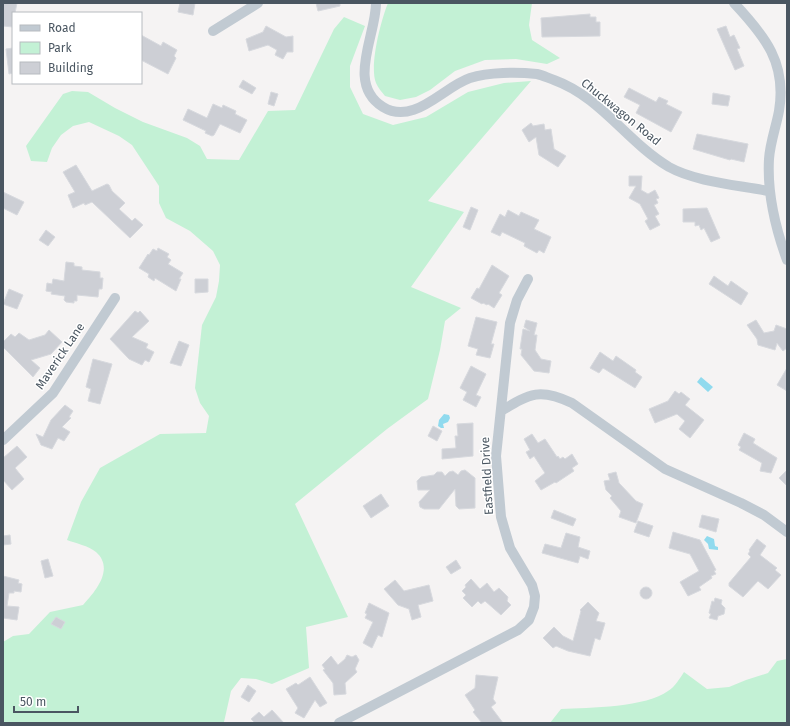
<svg xmlns="http://www.w3.org/2000/svg" width="790" height="726" font-family="'Fira Sans',sans-serif">
  <style>
    .green { fill: #c3f1d5 }
    .water { fill: #90daee }
    .building { fill: #cdcfd5; stroke: #d7d9de }
    .lines { fill: none; stroke-linecap: round; stroke-linejoin: round }
    .minor { stroke: #c1cad2; stroke-width: 10 }
    .labels { text-anchor: middle; dominant-baseline: central; stroke-width: 3; stroke-linejoin: round; paint-order: stroke }
    .street-label { font-size: 12px; fill: #4a5661; stroke: #fff }
  </style>
  <rect width="100%" height="100%" fill="#f5f3f3"/>
  <!-- green -->
  <path class="green" d="M388,3h144l-3,22 3,15 28,18 -13,6 -31,-5 -31,1 -30,11 -25,19 -14,7 -16,3 -15,-4c-3,-4 -7,-8 -9,-13 -7,-17 5,-63 12,-80z
    M344,17l21,9 -15,40v21l13,27 30,11 33,-8 42,-25 36,-9 27,-2 -103,120 36,11 -53,75 50,21 -16,13 -5,29 -12,49 -41,30 -92,75 53,113 -42,10 3,41 -37,16 -16,-5 -15,-1 -10,13 -7,31 -221,1v-81l10,-6 16,-2 21,-22 33,-7c12,-13 32,-36 13,-53 -7,-6 -21,-9 -29,-12l14,-38 19,-34 60,-34 46,-1 3,-17 -9,-13 -5,-15 7,-63 14,-28 3,-16 1,-16 -7,-14 -23,-20 -24,-13 -7,-15v-17l-27,-41 -13,-9 -30,-14 -16,4 -12,9 -9,13 -5,14 -16,-1 -5,-15 37,-52 9,-3 16,1 27,16 28,14 44,16 13,8 7,13 32,1 29,-49 27,-1 39,-81z
    M787,659v64h-237l11,-14c28,-1 86,-2 107,-18 7,-4 12,-13 16,-19l23,17 22,-2 17,-7 22,-7 9,-12z"/>
  <!-- water -->
  <path class="water" d="M701,377l12,10 -5,5 -11,-10z
    M444,414l5,1 1,3 -2,4 -5,2 1,4h-3l-3,-2 1,-6z
    M707,536l7,3 1,7 3,1v3l-9,-1 -1,-5 -4,-4z"/>
  <!-- building -->
  <path class="building" d="M3,3h14l-2,10h-2v14l-10,-1z
    M180,3h15l-2,12 -15,-3z
    M316,3h24v3l-22,5z
    M590,14v3h6v5h4v14l-58,1 -1,-19z
    M266,26l20,11 7,-1v16h-6l-4,7 -8,-4 2,-5 -9,-5 -19,6 -3,-12 17,-7z
    M726,26l4,11 4,-2 6,13 -3,1 7,17 -9,4 -18,-41z
    M141,35l20,11 2,-4 14,8 -3,6 2,2 -8,16 -27,-14z
    M13,48v25l-4,1 -3,-25z
    M243,80l13,8 -4,6 -13,-7z
    M629,88l27,14 3,-5 9,4 -2,3 16,8 -11,20 -35,-19 4,-8 -16,-8z
    M271,92l7,2 -4,12 -6,-2z
    M713,93l17,3 -2,10 -16,-2z
    M213,104l9,4 1,-3 13,6 -1,3 12,6 -7,13 -20,-9 -6,11 -2,1 -7,-3 1,-2 -23,-11 5,-11 19,9z
    M531,123l2,3 11,-2 1,6 6,-1 3,20 12,7 -8,11 -19,-12 -3,-18 -7,5 -7,-12z
    M697,134l51,10 -4,18 -13,-3 -1,1 -37,-11z
    M76,165l16,26 15,-7 2,1 3,6 13,12 -6,6 13,12 3,-3 8,7 -13,13 -38,-36 -7,3 -1,-2 -11,5 -5,-13 7,-3 -12,-20z
    M629,176h13l-1,14 7,4 7,-4 4,8 -3,1 2,4 -4,2 5,9 -4,2 5,9 -10,5 -5,-9 3,-2 -8,-15 -11,-6 7,-12h-7z
    M3,192l21,10 -7,13 -14,-7z
    M471,207l7,3 -8,20 -7,-3z
    M707,208l13,30 -9,4 -7,-14 -3,2 -2,-5 -4,1v-4h-12v-13z
    M508,210l11,6 2,-4 18,8 -5,9 17,8 -7,16 -5,-3 -2,3 -13,-7 1,-3 -23,-11 -2,4 -9,-4 9,-18 5,3z
    M46,230l9,7 -7,9 -9,-6z
    M158,248l11,6 -2,3 4,3 -3,4 15,9 -4,6h2l-5,12 -21,-13 -1,3 -6,-4 1,-3 -10,-6 9,-14 1,1 4,-6 4,2z
    M66,262l8,1v3l8,1v3l18,2v6h3l-1,11h-3l-1,8 -21,-2v6h-3v2l-8,-1 -2,-2 1,-4 -14,-2 1,-2 -6,-1 1,-8 5,1 1,-5 11,2z
    M492,265l17,11 -10,17 3,2 -8,13 -6,-4 -1,1 -4,-2 -1,1 -11,-6 6,-10 2,1z
    M714,276l14,10 3,-5 17,12 -7,12 -32,-21z
    M195,279h13v13l-13,1z
    M9,289l14,6 -6,14 -14,-5z
    M135,311l3,2 2,-2 9,10 -17,16 16,7 -2,4 8,4 -5,10 -4,-2 -3,5 -13,-6 -19,-20z
    M476,317l21,5 -6,22h3l-4,14 -14,-3 2,-6 -10,-3z
    M526,320l11,3 -3,12h3l-2,15 6,9 10,2 -2,12 -15,-2 -13,-16 1,-6h-2l3,-20 7,2 -6,-4z
    M756,320l8,13 10,-2 2,-6 11,4v19l-4,3 -6,-8 -2,7 -17,-5 -1,-6 -10,-14z
    M49,330l13,12 -11,12 -20,6 9,8 -7,9 -30,-30v-5l8,-8 4,3 4,-4 10,7 16,-5z
    M179,341l10,4 -8,21 -11,-3z
    M600,352l13,9 3,-5 20,14 -1,2 7,5 -7,11 -32,-20 -4,5 -9,-5z
    M93,359l19,5 -12,40 -12,-3 3,-12 -5,-2z
    M471,366l15,8 -10,21 5,2 -5,10 -13,-7 4,-8 -7,-4z
    M787,368v23l-10,-6z
    M675,391l4,3 2,-2 9,7 -5,6 19,15 -14,18 -11,-9 6,-8 -8,-7 -22,9 -6,-14 19,-8z
    M65,405l8,6 -4,6 2,1 -9,9 8,5 -6,9 -6,-3 -6,11 -11,-4 -5,-11 7,3 8,-17z
    M473,423v33l-31,3v-10l14,-1 -1,-12h3l-1,-12z
    M433,426l9,5 -5,10 -9,-5z
    M744,433l11,6 -2,4 24,15 -6,15 -11,-2 2,-8 -23,-13 2,-3 -3,-2z
    M532,434l6,9 7,-4 12,18 1,-1 2,3 3,-2 2,2 7,-5 6,10 -6,4 2,3 -18,12 -1,-1 -14,8 -6,-9 10,-8 -11,-17 -4,3 -4,-7 4,-2 -6,-11z
    M17,446l10,11 -12,11 9,11 -12,11 -9,-10v-22z
    M465,470l10,8v30l-16,1 -3,-3 -1,-17 -16,20h-15l-4,-2 -1,-5 11,-12h-12l-1,-9 4,-4 13,-2 3,-3h5l3,4 4,-4 4,-1 5,4 3,-4z
    M787,470v16l-8,-8z
    M616,472l3,11 17,18 7,3 -7,19 -17,-6 2,-6 -11,-13 2,-2 -6,-6 -2,-9 6,-1 -2,-6z
    M381,494l8,12 -18,12 -8,-12z
    M554,510l22,9 -3,7 -22,-8z
    M702,515l17,4 -3,13 -17,-5z
    M638,521l15,5 -4,11 -15,-5z
    M673,532l27,8 16,30 -2,1 2,3 -5,2 1,2 -13,9 2,3 -13,6 -8,-14 19,-11 -9,-17 -21,-6z
    M566,533l14,4 -2,10 12,4 -2,8 -8,-3 -2,7 -36,-10 3,-9 16,4z
    M10,535l1,9 -8,1v-9z
    M757,539l9,7 -6,9 17,13 -2,2 6,5 -13,14 -10,-8 -15,16 -14,-11v-3l22,-26 -3,-3 2,-3 -1,-1z
    M48,559l5,17 -8,2 -4,-17z
    M456,560l5,8 -10,6 -5,-7z
    M3,576l16,4 -1,3 4,1 -1,8 -7,-1v2h-5l-2,13 12,1 -2,13 -14,-2z
    M471,579l9,10 7,-6 7,9 5,-4 9,9 -1,4 4,4 -10,10 -16,-14 -4,3 -3,-3 -6,6 -9,-9 3,-3 -4,-4 4,-4 -1,-2z
    M395,580l9,11 25,-6 4,16 -15,4 3,12 -9,3 -3,-11 -11,-4 -14,-16z
    M640 593a6 6 0 1 1 12 0a6 6 0 1 1-12 0Z
    M715,598l7,2 -1,4 4,4 -1,6 -6,2 -1,4 -8,-2 2,-4 -2,-1 3,-12 2,1z
    M588,602l11,11 -3,8 9,2 -5,17 -5,-2 -5,18 -22,-5 -12,-5 -3,2 -10,-10 11,-11 9,9 10,5 8,-30 -1,-1z
    M369,603l20,10 -7,24 -4,-2 -6,13 -9,-5 10,-21 -8,-4 2,-4 -2,-1z
    M56,617l9,5 -4,7 -10,-5z
    M347,655l5,2 4,-2 3,5 -4,9 2,3 -12,11 1,11 -12,1 -1,-12 -10,-13 2,-1 -3,-4 9,-9 7,9 7,-6z
    M476,675l22,2 -5,22 3,4 -5,4 12,16h-21l-9,-11 2,-2 -10,-15 10,-7z
    M310,677l17,26 -7,4 -5,-7 -11,18 -9,-5 3,-5 -12,-19 10,-6 2,2z
    M248,685l8,6 -7,11 -8,-5z
    M272,710l12,13h-29l-4,-4 8,-7 5,5z"/>
  <g class="lines">
    <!-- minor -->
    <path class="minor" d="M376,3c0,33 -30,81 7,104 31,19 60,-20 87,-29 19,-6 47,-6 67,-4 5,1 11,4 17,6 47,17 73,62 115,87 27,15 69,18 99,24
      M734,3c31,33 53,60 45,108 -3,16 -9,32 -10,48 -2,35 6,68 18,101
      M213,31l45,-28
      M501,411c30,-18 39,-23 71,-8l93,66 76,34 23,12 23,17
      M3,440l50,-47 62,-95
      M339,723l179,-93 11,-10 5,-13 1,-11 -3,-11 -22,-37 -9,-31 -5,-61 14,-133 7,-23 11,-21"/>
  </g>
  <g class="labels">
    <!-- street labels -->
    <g class="street-label">
      <text transform="translate(621 112) rotate(39)">Chuckwagon Road</text>
      <text transform="translate(60 356) rotate(-56)">Maverick Lane</text>
      <text transform="translate(487 476) rotate(-93)">Eastfield Drive</text>
    </g>
  </g>
  <!-- border -->
  <rect width="790" height="726" fill="none" stroke="#4a5661" stroke-width="8"/>
  <!-- legend -->
  <rect x="12" y="12" width="130" height="72" fill="#ffffff" stroke="#b7bbc0"/>
  <rect x="20" y="25" width="20" height="6" fill="#c1cad2" stroke="#b7bbc0"/>
  <text x="48" y="32" font-size="12" fill="#4a5661">Road</text>
  <rect x="20" y="42" width="20" height="12" fill="#c3f1d5" stroke="#b7bbc0"/>
  <text x="48" y="52" font-size="12" fill="#4a5661">Park</text>
  <rect x="20" y="62" width="20" height="12" fill="#cdcfd5" stroke="#b7bbc0"/>
  <text x="48" y="72" font-size="12" fill="#4a5661">Building</text>
  <!-- scale -->
  <path d="M14 706v6h64v-6" fill="none" stroke="#4a5661" stroke-width="2"/>
  <text x="20" y="706" font-size="12" fill="#4a5661" stroke="#ffffff" stroke-width="3" paint-order="stroke">50 m</text>
</svg>
